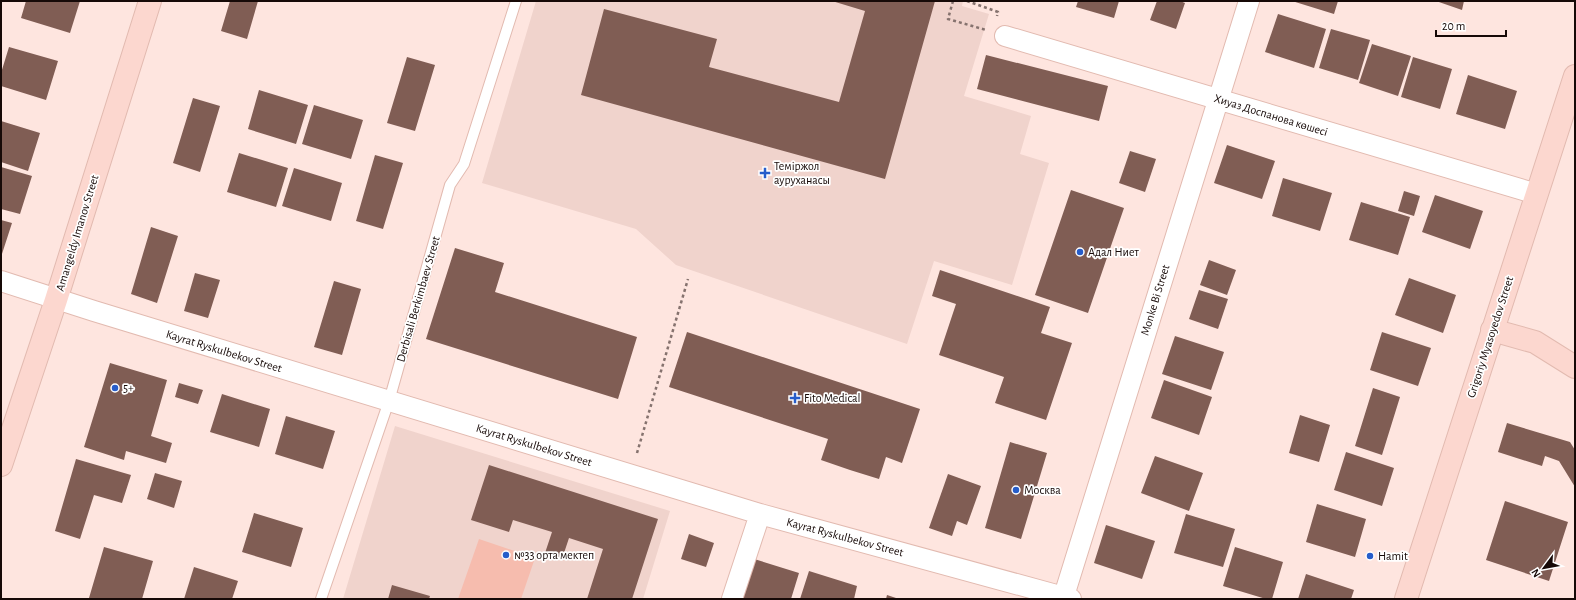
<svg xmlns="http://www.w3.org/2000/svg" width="1576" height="600" font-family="'Alegreya Sans',sans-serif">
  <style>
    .built { fill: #f0d3cc }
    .green { fill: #f6bcae }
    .building { fill: #805d54 }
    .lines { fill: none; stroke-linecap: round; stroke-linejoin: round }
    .lane-casing { stroke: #e2bab0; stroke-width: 12 }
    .street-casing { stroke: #e2bab0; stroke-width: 22 }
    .secondary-casing { stroke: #e2bab0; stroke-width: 24 }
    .path { stroke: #85726e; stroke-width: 2.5; stroke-dasharray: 3 3; stroke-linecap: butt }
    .lane { stroke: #fff; stroke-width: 10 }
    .street { stroke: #fff; stroke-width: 20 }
    .secondary { stroke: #fcd7cf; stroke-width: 22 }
    .poi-dot { fill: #265dca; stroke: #fff; stroke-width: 1.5 }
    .labels { text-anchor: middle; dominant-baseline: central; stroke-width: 3.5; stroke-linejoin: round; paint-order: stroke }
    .street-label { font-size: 12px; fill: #160907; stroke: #fff }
    .poi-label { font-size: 12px; fill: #160907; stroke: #fff; text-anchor: start }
  </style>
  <rect width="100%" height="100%" fill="#fee5df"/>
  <!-- built -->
  <path class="built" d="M536,1h427l-1,5 27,8 -25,82 67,20 -11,38 29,9 -37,122 -78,-24 -27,83 -231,-79 -40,-36 -154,-46z
    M395,426l275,85 -27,88h-300z"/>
  <!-- green -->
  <path class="green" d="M479,539l56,19 -14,41h-63z"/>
  <!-- building -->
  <path class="building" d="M26,1h54l-10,32 -49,-15z
    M230,1h28l-11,38 -26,-8z
    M832,1h103l-50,178 -304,-84 23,-86 113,30 -8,28 130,35 26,-91z
    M1078,1h41l-5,17 -38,-11z
    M1157,1h23l5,2 -9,26 -26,-9z
    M1292,1h46l-4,13z
    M1436,1h28l-2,9z
    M1278,14l48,15 -12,39 -49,-16z
    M1331,29l39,11 -12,40 -39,-12z
    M1372,44l39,12 -13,40 -39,-13z
    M9,47l49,14 -12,39 -45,-14v-13z
    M986,55l122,31 -9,35 -122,-32z
    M407,57l28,8 -20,66 -28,-8z
    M1413,57l39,12 -12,40 -39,-12z
    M1468,75l49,16 -12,38 -49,-15z
    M259,90l49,15 -12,39 -48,-15z
    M193,98l27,8 -20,66 -27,-9z
    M314,105l49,15 -12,39 -49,-15z
    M1,121l39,12 -12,38 -27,-9z
    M1227,145l48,16 -13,38 -48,-16z
    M1130,151l26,8 -11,33 -26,-9z
    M239,153l49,15 -12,39 -49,-15z
    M375,155l28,8 -20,66 -27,-8z
    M1,167l31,9 -12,38 -19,-5z
    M294,168l48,15 -11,38 -49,-15z
    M1283,178l49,15 -12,38 -48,-15z
    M1071,190l53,18 -36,105 -53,-18z
    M1404,191l16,5 -6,20 -16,-5z
    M1435,195l48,16 -13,38 -48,-17z
    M1361,202l49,15 -12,38 -49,-15z
    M1,220l11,3 -11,34z
    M151,227l27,9 -21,67 -26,-9z
    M455,248l49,15 -9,29 142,45 -19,62 -192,-60z
    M1209,260l27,10 -9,25 -27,-10z
    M940,270l110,37 -9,26 31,10 -26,77 -51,-17 9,-26 -65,-22 17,-51 -24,-8z
    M195,273l25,7 -12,38 -24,-7z
    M1409,278l47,17 -13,38 -48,-18z
    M334,281l27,8 -19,66 -28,-8z
    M1199,290l29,9 -10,30 -29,-10z
    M687,332l233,77 -18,54 -16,-6 -7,22 -29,-9 -29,-10 7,-21 -159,-52z
    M1382,332l49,16 -13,38 -48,-16z
    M1175,336l49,16 -13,38 -49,-16z
    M110,363l57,17 -16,56 21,7 -6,20 -40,-12 -2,9 -40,-13z
    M1164,380l48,17 -13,38 -48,-17z
    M179,383l24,7 -5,14 -23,-7z
    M1373,388l27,9 -18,58 -27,-9z
    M222,394l48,15 -11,38 -49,-15z
    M1300,415l30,10 -11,37 -30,-9z
    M286,416l49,15 -12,38 -48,-15z
    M1507,423l63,19 5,8v37l-16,-26 -14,-5 -3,10 -44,-14z
    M1010,442l37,11 -26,86 -36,-11z
    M1346,452l48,16 -12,38 -48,-16z
    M1155,456l48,17 -14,38 -48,-18z
    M76,459l55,16 -9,28 -28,-8 -14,44 -25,-8z
    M489,465l169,54 -26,80h-45l16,-50 -34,-11 -7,21 -17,-6 7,-21 -39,-12 -4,12 -38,-12z
    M155,473l27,8 -8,27 -27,-9z
    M948,474l33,12 -14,39 -10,-4 -5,15 -23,-8z
    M1505,501l63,21 -19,59 -63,-21z
    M1317,504l49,15 -11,38 -49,-15z
    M254,513l49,15 -12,39 -49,-15z
    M1186,514l49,15 -12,38 -49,-14z
    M1106,525l49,16 -13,38 -48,-16z
    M689,534l25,9 -8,24 -25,-8z
    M104,547l49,14 -11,38 -53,-1z
    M1235,547l48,15 -11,37h-6l-43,-13z
    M751,558l48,15 -8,26h-53z
    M194,567l44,14 -6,18h-48z
    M809,571l48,15 -3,13h-54z
    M1306,574l48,16 -3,9h-53z
    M392,585l38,11 -1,3h-41z
    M887,595l12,4h-13z"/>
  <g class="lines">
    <defs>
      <path id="lane" d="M321,599l68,-198 61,-216 14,-21 52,-163"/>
      <path id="street" d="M1005,36l532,158
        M1,281l93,30 666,203 311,85
        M732,599l28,-85
        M1063,599l186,-598"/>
      <path id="secondary" d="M1492,330l43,12 40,25
        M1,465l55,-165 94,-299
        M1406,599l169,-523"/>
    </defs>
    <!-- lane casing -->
    <use href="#lane" class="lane-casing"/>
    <!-- street casing -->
    <use href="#street" class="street-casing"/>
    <!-- secondary casing -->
    <use href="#secondary" class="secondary-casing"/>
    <!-- path -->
    <path class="path" d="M953,1l-5,18 38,11
      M967,1l31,11 -1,4
      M637,453l51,-174"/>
    <!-- lane -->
    <use href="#lane" class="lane"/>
    <!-- street -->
    <use href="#street" class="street"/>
    <!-- secondary -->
    <use href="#secondary" class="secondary"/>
  </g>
  <!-- markers -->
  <g class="poi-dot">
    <path d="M763 167h4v4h4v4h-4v4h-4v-4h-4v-4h4z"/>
    <circle cx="1080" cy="252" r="4"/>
    <circle cx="115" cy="388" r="4"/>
    <path d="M793 392h4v4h4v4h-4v4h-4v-4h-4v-4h4z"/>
    <circle cx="1016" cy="490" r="4"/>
    <circle cx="506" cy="555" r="4"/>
    <circle cx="1370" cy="556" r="4"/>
  </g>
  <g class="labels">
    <!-- street labels -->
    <g class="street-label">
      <text transform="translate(1271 115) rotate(17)">Хиуаз Доспанова көшесі</text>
      <text transform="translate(77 233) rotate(-73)">Amangeldy Imanov Street</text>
      <text transform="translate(418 299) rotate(-74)">Derbisali Berkimbaev Street</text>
      <text transform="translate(1155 300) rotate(-73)">Monke Bi Street</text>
      <text transform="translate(1490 337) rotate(-72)">Grigoriy Myasoyedov Street</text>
      <text transform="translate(224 351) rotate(17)">Kayrat Ryskulbekov Street</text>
      <text transform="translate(534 445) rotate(17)">Kayrat Ryskulbekov Street</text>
      <text transform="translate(845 537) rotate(15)">Kayrat Ryskulbekov Street</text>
    </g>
    <!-- poi labels -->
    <g class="poi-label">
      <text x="774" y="166">Теміржол<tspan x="774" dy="14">ауруханасы</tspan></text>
      <text x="1088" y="252">Адал Ниет</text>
      <text x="123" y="388">5+</text>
      <text x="804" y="398">Fito Medical</text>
      <text x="1024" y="490">Москва</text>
      <text x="514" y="555">№33 орта мектеп</text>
      <text x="1378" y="556">Hamit</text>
    </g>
  </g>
  <!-- border -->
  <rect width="1576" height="600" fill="none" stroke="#160907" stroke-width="4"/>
  <!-- north arrow -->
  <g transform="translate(1544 568) rotate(238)" stroke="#ffffff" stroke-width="3" paint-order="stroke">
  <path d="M0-3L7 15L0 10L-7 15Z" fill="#160907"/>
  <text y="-6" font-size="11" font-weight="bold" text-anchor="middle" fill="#160907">N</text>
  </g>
  <!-- scale -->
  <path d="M1436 30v6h70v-6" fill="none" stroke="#160907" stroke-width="2"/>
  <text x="1442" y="30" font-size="12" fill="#160907" stroke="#ffffff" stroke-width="3" paint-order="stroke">20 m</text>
</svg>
